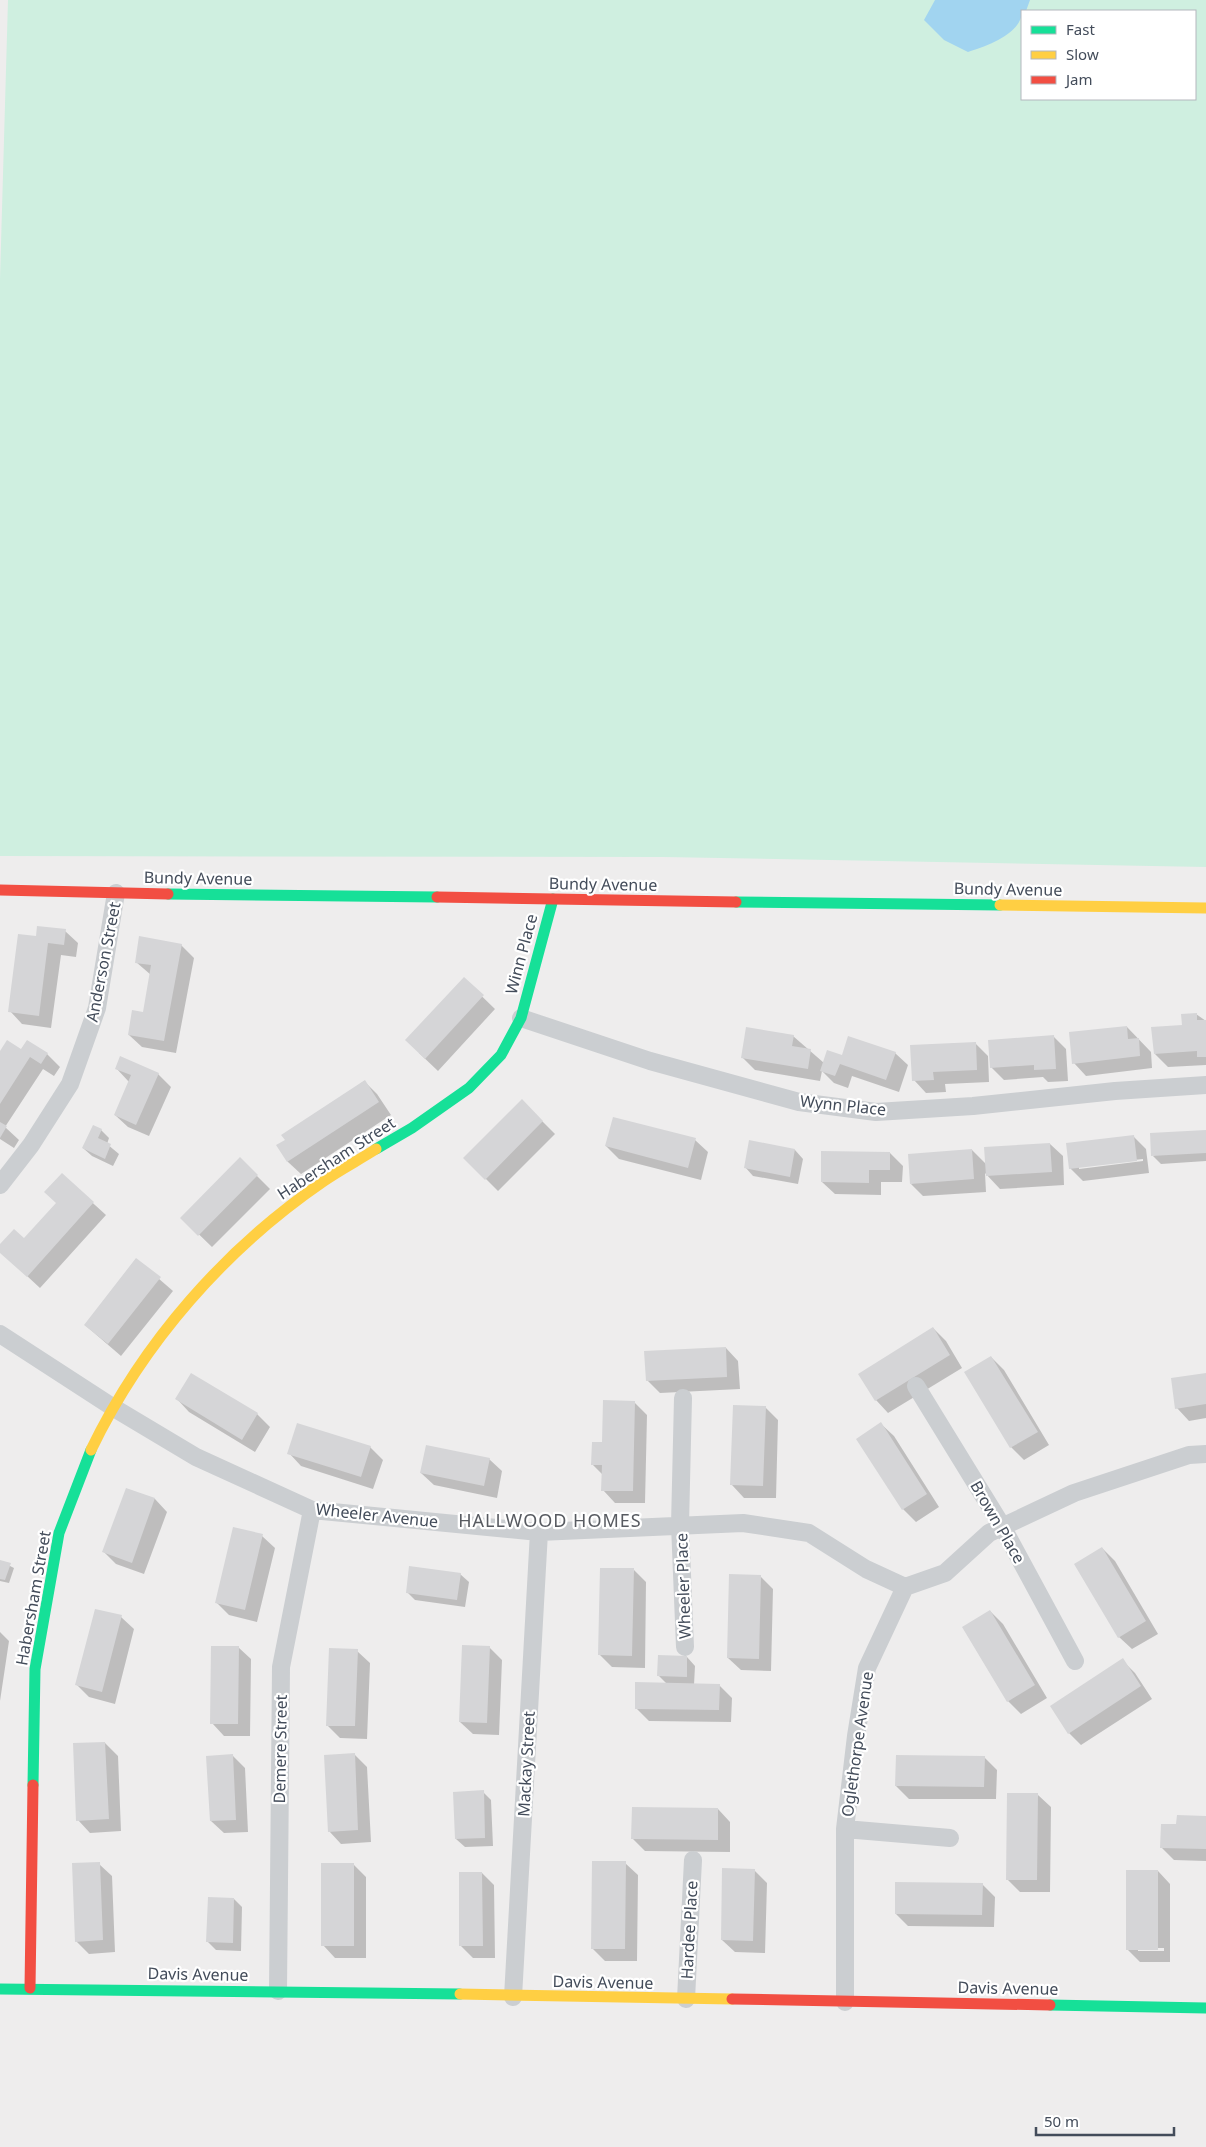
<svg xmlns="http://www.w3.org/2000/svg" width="1206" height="2147" font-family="'Noto Sans',sans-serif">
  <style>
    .green { fill: #cfefe0; fill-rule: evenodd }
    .water { fill: #a1d4f0 }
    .shadow { fill: #0003; fill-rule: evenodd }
    .building { fill: #d5d5d7 }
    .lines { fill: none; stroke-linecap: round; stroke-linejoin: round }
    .street { stroke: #cbced1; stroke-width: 18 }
    .fast { stroke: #16e098; stroke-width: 11 }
    .slow { stroke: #ffcf43; stroke-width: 11 }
    .jam { stroke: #f24e42; stroke-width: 11 }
    .labels { text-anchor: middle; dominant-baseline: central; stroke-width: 4.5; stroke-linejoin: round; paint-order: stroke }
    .street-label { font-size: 16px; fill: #434c5a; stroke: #fff }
    .neighbourhood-label { font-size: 18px; letter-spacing: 1px; fill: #585b61; stroke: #fff }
  </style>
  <rect width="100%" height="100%" fill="#eeeded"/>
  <!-- green -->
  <path class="green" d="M8,0h1198v867l-543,-10 -663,-1v-577zM1022,11h173v88h-173z"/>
  <!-- water -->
  <path class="water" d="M935,0h95l-4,11h-4c0,23 -36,35 -54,41l-24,-12 -20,-20z"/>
  <!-- shadow -->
  <path class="shadow" d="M65,931l13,12 -2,14 -15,-2 -10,73 -29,-4 -12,-13 27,-74z
    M181,945l13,13 -18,95 -34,-6 -13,-12 15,-21 7,-39 -15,-13z
    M464,979l31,30 -57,62 -19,-18z
    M1196,1014l10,7v44l-38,2 -13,-13z
    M1127,1027l24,25 1,16 -66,8 -12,-13z
    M793,1036l31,27 19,-7 52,-3 13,12 -9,27 -47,-16 -4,12 -14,-5 -12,-12 -2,10 -65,-11 -13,-13z
    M1054,1037l12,12 2,32 -20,1 -5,-5 -39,3 -13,-13z
    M27,1041l20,13 13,13 -6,9 -11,-7 -38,58 14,13 -5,8 -14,-9v-86l21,-3z
    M975,1043l13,13 1,26 -44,2 1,8 -20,1 -12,-13z
    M116,1068l42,6 13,13 -22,49 -21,-9 -13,-12 14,-33z
    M364,1081l13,13 14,21 -90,59 -13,-12 -10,-16z
    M522,1101l33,33 -57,57 -33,-33z
    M101,1130l8,8 -2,6 12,10 -6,12 -21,-10 -9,-8z
    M1206,1131v30l-45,3 -8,-8z
    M1134,1137l12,12 3,24 -66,8 -13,-13zM1143,1159v2l-64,8v-3z
    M695,1140l13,12 -7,28 -82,-21 -13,-13z
    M750,1142l45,8 8,9 -5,25 -45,-8 -8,-9z
    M1050,1144l13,12 1,29 -64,4 -15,-16 1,19 -63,4 -12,-12 61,-34 15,15z
    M890,1153l13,13 -1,16h-21v13l-46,-1 -13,-12z
    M240,1159l30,30 -58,58 -30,-29z
    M62,1175l44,40 -66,73 -40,-37v-5l24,-6 33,-37z
    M136,1259l37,32 -52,65 -36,-31z
    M933,1328l13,13 16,27 -74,45 -12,-13z
    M726,1348l12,13 2,28 -80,4 -13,-13z
    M991,1357l13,13 45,75 -25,15 -13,-13 -45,-74z
    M1206,1374v44l-17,3 -12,-13z
    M177,1399l80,15 13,13 -15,25 -66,-40z
    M634,1402l13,13 -2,88h-30l-12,-13v-15l-11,-11 11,-20z
    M765,1407l13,13 -2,78h-32l-12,-13z
    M881,1424l13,12 45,71 -23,15 -13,-13 -45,-70z
    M370,1447l13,13 -10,29 -72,-23 -12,-13z
    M489,1459l13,12 -5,27 -63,-13 -13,-12z
    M127,1489l28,10 12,13 -23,62 -28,-10 -12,-12z
    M262,1536l13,12 -18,74 -28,-7 -13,-13z
    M1102,1548l13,13 43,73 -26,15 -13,-12z
    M0,1561l14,7 -5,15 -9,-2z
    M634,1570l12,12 -1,86 -33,-1 -12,-12z
    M460,1574l9,8 -4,25 -50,-7 -8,-8z
    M760,1576l13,13 -2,82 -30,-1 -13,-12z
    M990,1611l13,13 44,74 -26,16 -13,-13z
    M121,1617l13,12 -19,75 -26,-7 -12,-12z
    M0,1632l9,9 -9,60z
    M238,1647l13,12 -1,77h-26l-12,-13z
    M489,1647l13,13 -3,75 -26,-1 -13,-12z
    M357,1651l13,12 -3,76 -27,-1 -13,-13z
    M687,1657l8,9 -1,19h25l13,13 -1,24 -82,-1 -13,-13 31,-24 -8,-8z
    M1122,1660l13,13 17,26 -71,46 -12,-12z
    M105,1743l13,13 3,75 -31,2 -12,-13z
    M354,1754l13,13 4,75 -30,2 -12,-13z
    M233,1756l12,12 3,64 -24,1 -13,-12z
    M984,1757l13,13 -1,29h-87l-13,-13z
    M483,1792l8,8 2,46 -28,1 -9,-8z
    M1038,1795l13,12 -1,85h-30l-13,-13z
    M718,1809l12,13v30l-85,-1 -12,-12z
    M1206,1817v44l-32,-1 -12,-12 15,-23z
    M625,1863l13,12 -1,86h-32l-13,-13z
    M99,1864l13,12 3,76 -26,2 -13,-13z
    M354,1865l12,12v81h-31l-12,-13z
    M754,1870l13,13 -2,70 -30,-1 -13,-12z
    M1158,1871l12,13v78h-30l-13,-13zM1138,1948h26v3h-26z
    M482,1873l12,12 1,73h-22l-12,-12z
    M982,1884l13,13 -1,30 -86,-1 -12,-12z
    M234,1899l8,8 -1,44 -25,-1 -8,-8z"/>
  <!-- building -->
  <path class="building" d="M37,926l29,3 -2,16 -16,-2 -9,73 -31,-4 10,-78 18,2z
    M139,936l43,8 -18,97 -36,-6 4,-25 11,2 8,-47 -16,-2z
    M464,977l20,18 -59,64 -20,-19z
    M1197,1013v7h9v37h-9v-6l-43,3 -3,-27 31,-2 -1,-11z
    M1127,1026l1,13 11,-1 1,18 -68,8 -3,-32z
    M746,1027l48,8 -2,11 19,3 -3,20 -67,-11z
    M1054,1035l2,34 -22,1v-5l-44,3 -2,-28z
    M848,1036l48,16 -10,28 -46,-16 -5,12 -15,-5 7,-21 15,5z
    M7,1040l14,9 6,-9 21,13 -7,11 -11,-7 -30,47v-53z
    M976,1042l1,28 -44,2 1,8 -22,1 -2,-36z
    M120,1056l39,17 -23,52 -22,-10 17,-40 -16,-6z
    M365,1080l14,22 -92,60 -11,-17 9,-5 -4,-5z
    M522,1099l21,22 -58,59 -22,-22z
    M613,1117l83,21 -8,30 -83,-22z
    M0,1122l7,4 -7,12z
    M93,1125l9,4 -4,9 13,6 -6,15 -23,-11z
    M1206,1130v23l-55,3 -1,-23z
    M1134,1135l3,26 -68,8 -3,-26z
    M749,1140l46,9 -5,28 -46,-9z
    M1050,1143l2,29 -66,4 -2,-29z
    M972,1149l2,30 -64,5 -2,-30z
    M821,1151l69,1v18h-21v13l-48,-1z
    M240,1157l18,18 -60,61 -18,-18z
    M62,1173l32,29 -67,75 -27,-24v-9l14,-15 10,9 32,-35 -12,-11z
    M136,1258l25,19 -53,67 -24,-19z
    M933,1327l17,28 -75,46 -17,-27z
    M726,1347l1,30 -81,4 -2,-30z
    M991,1356l47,76 -28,16 -46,-76z
    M191,1373l67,40 -16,27 -67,-41z
    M1206,1373v31l-31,5 -4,-31z
    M603,1400l32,1 -2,90h-32l1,-26h-11l1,-23h10z
    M733,1405l33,1 -3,80 -33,-1z
    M881,1422l46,72 -25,16 -46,-71z
    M297,1423l74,23 -10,31 -74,-23z
    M426,1445l64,13 -6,28 -64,-13z
    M126,1488l29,10 -23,65 -30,-11z
    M233,1527l30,7 -18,76 -30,-7z
    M1102,1547l44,74 -28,17 -44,-74z
    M0,1560l11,3 -6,17 -5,-1z
    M409,1566l52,7 -4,27 -51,-7z
    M600,1568h34l-2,88 -34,-1z
    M729,1574l32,1 -2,84 -32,-1z
    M95,1609l27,6 -20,77 -27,-7z
    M990,1610l45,75 -28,17 -45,-75z
    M462,1645l28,1 -3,77 -28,-1z
    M211,1646h28l-1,78h-28z
    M329,1648l29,1 -3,77h-29z
    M658,1655l29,1v21l-30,-1z
    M1123,1658l18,28 -73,48 -18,-28z
    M635,1682l85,2 -1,26 -84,-1z
    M105,1742l4,77 -33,2 -3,-78z
    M355,1753l3,77 -30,2 -4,-77z
    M233,1754l3,66 -26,1 -4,-65z
    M896,1755l89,1 -1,31 -89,-1z
    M484,1790l1,48 -30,1 -2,-47z
    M1007,1793h31l-1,87h-31z
    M632,1807l86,1v32l-87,-1z
    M1177,1815l29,1v33l-46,-1 1,-24h15z
    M592,1861h34l-1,88h-34z
    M100,1862l3,78 -28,2 -3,-79z
    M321,1863h33v83h-33z
    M722,1868l33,1 -2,72 -32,-1z
    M1126,1870h32v80h-32z
    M459,1872h23l1,74h-24z
    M895,1882l88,1 -1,32 -87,-1z
    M208,1897l26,1 -1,45 -27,-1z"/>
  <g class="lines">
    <!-- street -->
    <path class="street" d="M521,1018l129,43 149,41 77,10 97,-6 142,-15 91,-6
      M0,1185l31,-40 39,-61 27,-76 19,-115
      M0,1334l114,74 82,49 116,53 227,22 204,-9 66,10 57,36 39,18
      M916,1386l86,140 73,135
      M683,1398l-3,127 5,122
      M845,1829l105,9
      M278,1991l3,-324 31,-157
      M513,1997l26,-465
      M686,1999l7,-139
      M845,2002v-173l11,-93 11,-68 38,-81 40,-14 44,-40 85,-40 115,-38 17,-1"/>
    <!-- fast -->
    <path class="fast" d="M168,894l269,3
      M736,902l264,3
      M376,1149l36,-21 57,-40 32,-33 20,-37 32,-119
      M33,1785l2,-116 24,-136 32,-83
      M0,1989l460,5
      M1050,2005l156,3"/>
    <!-- slow -->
    <path class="slow" d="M1000,905l206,3
      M91,1450c52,-108 135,-202 233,-269 17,-12 35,-21 52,-32
      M460,1994l272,5"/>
    <!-- jam -->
    <path class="jam" d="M0,890l168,4
      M437,897l299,5
      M30,1988l3,-203
      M732,1999l318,6"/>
  </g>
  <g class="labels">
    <!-- street labels -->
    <g class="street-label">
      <text transform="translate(198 878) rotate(1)">Bundy Avenue</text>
      <text transform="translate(603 884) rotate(1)">Bundy Avenue</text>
      <text transform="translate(1008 889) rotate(1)">Bundy Avenue</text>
      <text transform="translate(521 954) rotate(-75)">Winn Place</text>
      <text transform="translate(103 962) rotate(-79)">Anderson Street</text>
      <text transform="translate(843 1105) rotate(6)">Wynn Place</text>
      <text transform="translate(336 1158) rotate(-33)">Habersham Street</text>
      <text transform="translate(377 1515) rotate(6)">Wheeler Avenue</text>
      <text transform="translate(998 1522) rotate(60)">Brown Place</text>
      <text transform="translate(683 1586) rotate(-92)">Wheeler Place</text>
      <text transform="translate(33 1598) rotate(-80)">Habersham Street</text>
      <text transform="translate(857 1744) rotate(-82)">Oglethorpe Avenue</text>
      <text transform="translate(280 1749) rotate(-89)">Demere Street</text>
      <text transform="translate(526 1764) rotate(-87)">Mackay Street</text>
      <text transform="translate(689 1930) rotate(-87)">Hardee Place</text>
      <text transform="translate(198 1974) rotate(1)">Davis Avenue</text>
      <text transform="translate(603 1982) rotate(1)">Davis Avenue</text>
      <text transform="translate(1008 1988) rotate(1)">Davis Avenue</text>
    </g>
    <!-- neighbourhood labels -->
    <g class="neighbourhood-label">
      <text x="550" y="1520">HALLWOOD HOMES</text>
    </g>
  </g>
  <!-- legend -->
  <rect x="1021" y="10" width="175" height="90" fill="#ffffff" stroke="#b4b7bd"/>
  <rect x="1031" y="26" width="25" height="8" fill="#16e098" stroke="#b4b7bd"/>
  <text x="1066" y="35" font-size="15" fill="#434c5a">Fast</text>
  <rect x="1031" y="51" width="25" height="8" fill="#ffcf43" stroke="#b4b7bd"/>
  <text x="1066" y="60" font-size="15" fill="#434c5a">Slow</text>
  <rect x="1031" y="76" width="25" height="8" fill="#f24e42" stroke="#b4b7bd"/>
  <text x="1066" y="85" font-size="15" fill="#434c5a">Jam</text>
  <!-- scale -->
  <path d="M1036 2127v8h138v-8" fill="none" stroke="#434c5a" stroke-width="2.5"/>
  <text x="1044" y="2127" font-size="15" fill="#434c5a" stroke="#ffffff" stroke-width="4" paint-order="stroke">50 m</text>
</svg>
